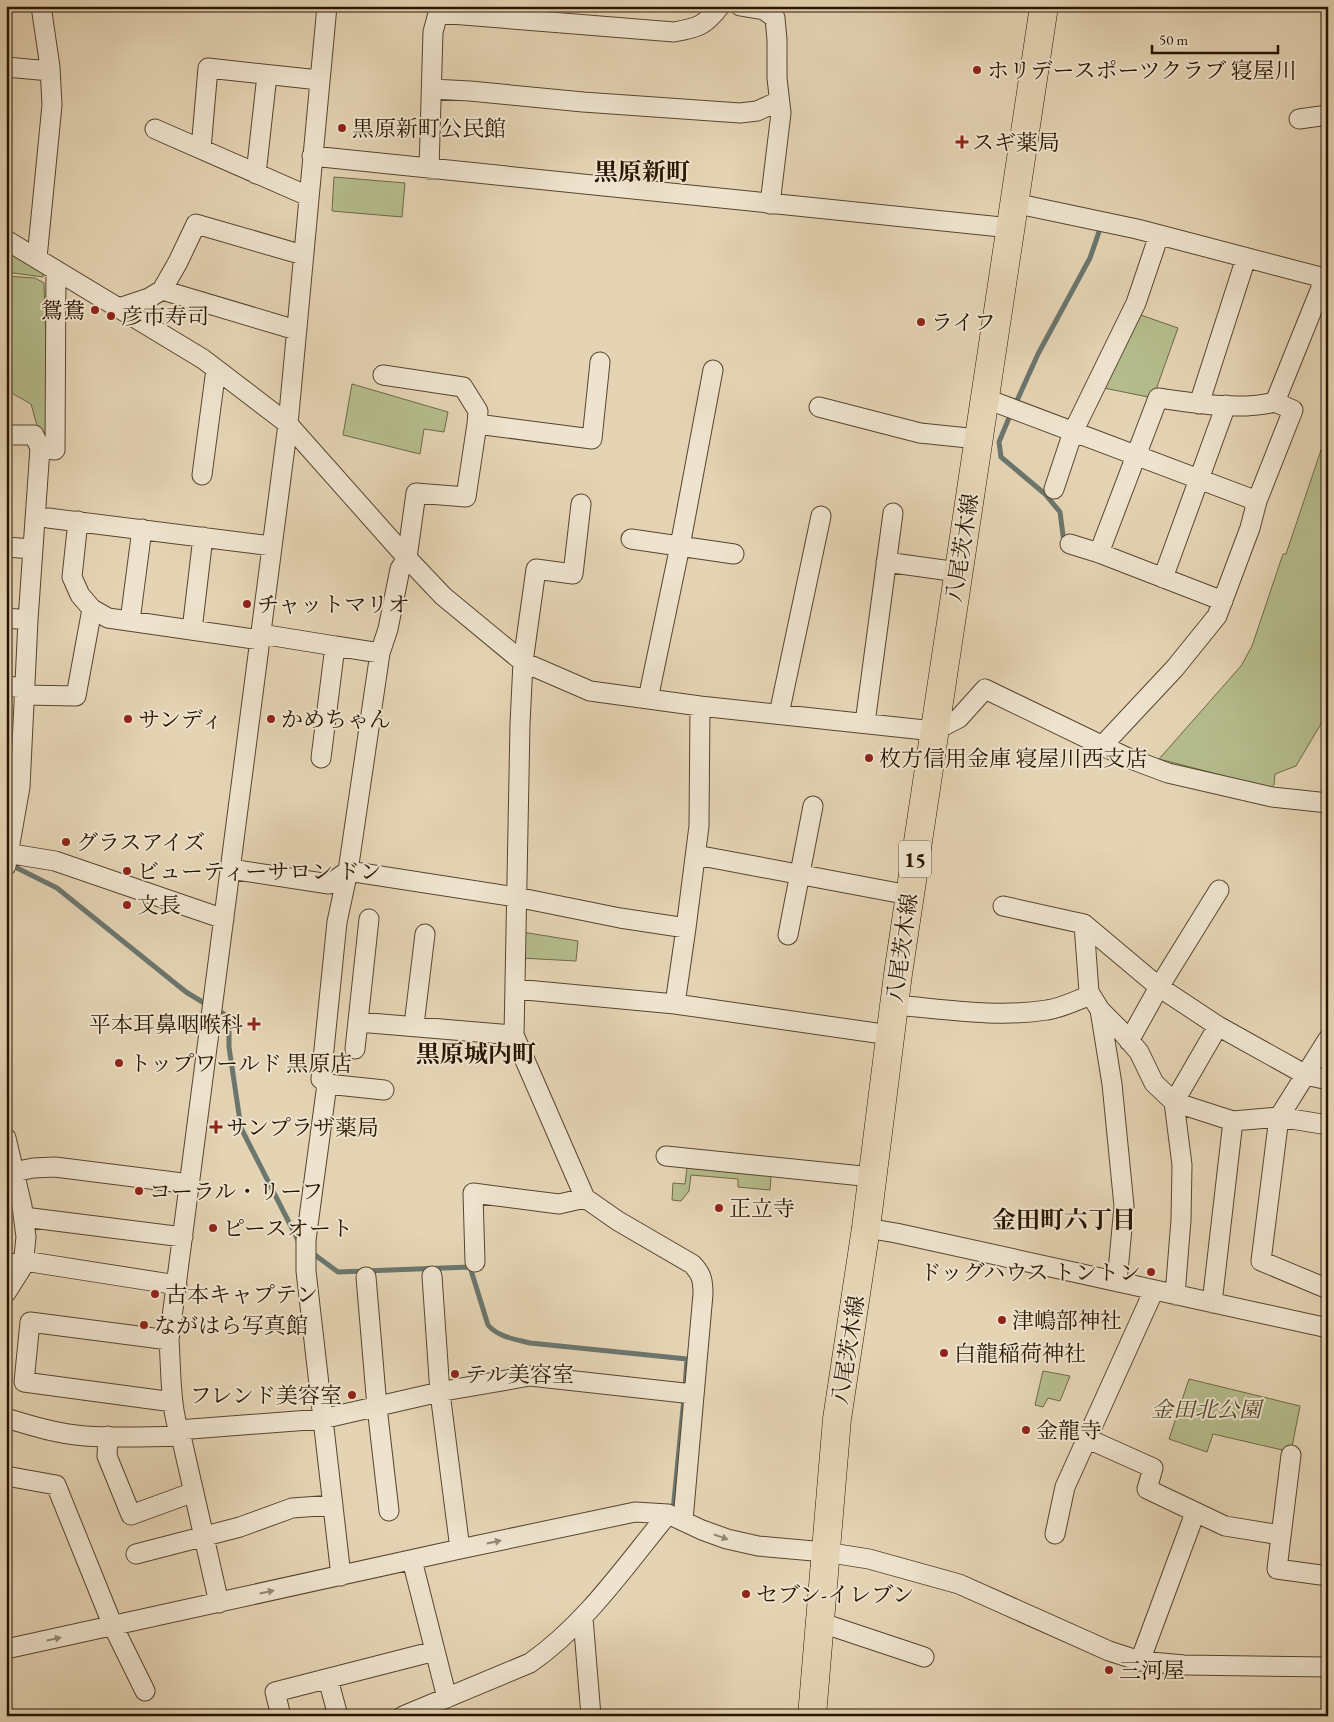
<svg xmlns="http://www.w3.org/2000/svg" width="1334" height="1722" font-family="'EB Garamond','Noto Serif JP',serif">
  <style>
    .green { fill: #b5bd8d; stroke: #6e6947 }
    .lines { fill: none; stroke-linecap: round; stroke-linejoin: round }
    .stream { stroke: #6b766e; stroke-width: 5 }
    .minor-casing { stroke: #57452e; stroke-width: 21 }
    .primary-casing { stroke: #281501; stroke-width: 29 }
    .minor { stroke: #eee3ce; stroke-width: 19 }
    .primary { stroke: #e5d4b4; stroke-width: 28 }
    .oneway { fill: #958672 }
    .poi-dot { fill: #8f2418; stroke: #eee3ce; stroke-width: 2 }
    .labels { text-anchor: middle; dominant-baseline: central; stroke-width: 4; stroke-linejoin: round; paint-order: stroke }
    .shield { fill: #eee3ce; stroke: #63533e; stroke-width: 1 }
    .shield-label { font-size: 21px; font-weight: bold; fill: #281501 }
    .poi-label { font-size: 22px; fill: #281501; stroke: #eee3ce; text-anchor: start }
    .street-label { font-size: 22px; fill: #281501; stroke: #eee3ce }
    .park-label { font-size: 22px; font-style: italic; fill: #52472b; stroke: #eee3ce }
    .neighbourhood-label { font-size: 24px; font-weight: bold; fill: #281501; stroke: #eee3ce }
  </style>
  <rect width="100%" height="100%" fill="#e5d4b4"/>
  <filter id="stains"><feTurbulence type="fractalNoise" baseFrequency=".004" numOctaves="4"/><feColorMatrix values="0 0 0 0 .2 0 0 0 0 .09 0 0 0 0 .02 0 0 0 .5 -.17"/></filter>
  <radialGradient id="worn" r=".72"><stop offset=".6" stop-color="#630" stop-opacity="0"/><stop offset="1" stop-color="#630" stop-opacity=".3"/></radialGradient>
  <!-- green -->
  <path class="green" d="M334,177l71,6 -3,34 -70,-6z
    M6,250l37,23v4l-37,-5z
    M6,276l29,2 9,5 5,156h-4l-7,-10 -7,-25 -25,-14z
    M1135,313l43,15 -25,70 -54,-11z
    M352,384l96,28 -4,20 -20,-3 -4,25 -77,-19z
    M1321,450l7,4v258l-32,54 -21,8 -1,11 -3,3 -112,-29 82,-93 11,-20 31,-92h3z
    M522,932l56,9 -2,20 -55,-3z
    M687,1168l84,8 -1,14 -32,-3v-8l-47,-4 -2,16 -8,10 -9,-1 1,-17 12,1z
    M1043,1371l27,5 -10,25 -12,-3 -5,9 -8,-2z
    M1189,1379l111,27 -9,46 -78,-18 -6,18 -38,-13z"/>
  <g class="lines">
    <!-- stream -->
    <path class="stream" d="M1015,405l23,-51 52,-96 11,-32
      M1011,413l-12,29 2,15 44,37 15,18 4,31
      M11,865l46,23 129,104 23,14
      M217,1010l12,7v30l12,81 59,116
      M311,1252l27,20 132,-5 18,58c10,12 27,14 42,18l157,16 -2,30
      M673,1511l11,-113"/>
    <defs>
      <path id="minor" d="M740,6l24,4 11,8 2,22v38l4,35 -11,91
        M438,13l236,19c23,-4 31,-6 46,-26
        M6,67l44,4
        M432,89l38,2 113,11 157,11 17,-2 22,-10
        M1299,119l29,-4
        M155,129l153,67
        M201,149l7,-81 111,12
        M312,156l699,72
        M429,169l4,-137 7,-26
        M256,174l11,-99
        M1014,203l123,26 191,50
        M6,240l197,119 85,65 119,134 36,38 80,66 67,29 110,15 234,25 25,-13 26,-29 143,69 40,15 104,24 56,6
        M37,258l15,-153 -2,-38 -9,-61
        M162,290l134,40
        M119,308l30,-10 13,-8 16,-28 18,-38 107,31
        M383,375l80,12 15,24 -1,13 115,15 8,-77
        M984,398l273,103
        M1199,404l47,-146
        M819,407l101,26 58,6
        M6,435h28l6,13
        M202,475l14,-106
        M1054,489l19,-57 63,-129 23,-68
        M581,504l-8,70 -37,-5 -13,93 -3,62 -6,311 71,163 33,23 74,43c10,10 11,17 11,30l-20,226
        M48,518l224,28
        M78,521l-6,56 8,18 12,14 16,9 152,22
        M631,539l103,15
        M1070,544l29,9 124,48
        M6,547l27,2
        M1099,553l59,-155c35,5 82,13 117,4
        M886,562l72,10
        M1163,578l63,-173
        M6,618l22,2
        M130,621l12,-92
        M192,630l11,-93
        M261,634l74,12
        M6,686l18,2
        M24,695l52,1 16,-87
        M648,699l32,-153 33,-176
        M779,714l42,-198
        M865,723l28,-210
        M1102,746l73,-78 42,-52 33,-88 7,-27 36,-91 -18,-8 50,-124
        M321,758l14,-112 45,7
        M6,853l49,8 169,58
        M696,855l213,40
        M6,866l14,-79 8,-167 12,-172 15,2 1,-180
        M230,869l99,15 19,-13 168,26 104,21 66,10
        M1003,906l81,18
        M788,935l25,-129
        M515,989l160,15 215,31
        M675,1004l11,-76 13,-102 1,-120
        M894,1005c50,4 103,13 153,5 15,-2 30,-10 44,-15
        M1100,1010l22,22 17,20 15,31 20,19 59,19 46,-4 49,8
        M358,1022l156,13
        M414,1025l11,-91
        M1328,1039l-49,78 -18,144 67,28
        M1129,1041l30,-54 60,-97
        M355,1049l14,-130
        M327,1084l-6,-5 16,-157 11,-51 32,-218 8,-24 12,-60 7,-11 9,-65 50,4 11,-73
        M6,1138l16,68 4,31 -3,29 -17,27
        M666,1156l206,21
        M14,1172l19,-4 22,-1 135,17
        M24,1217l159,20
        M866,1228l30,5 432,95
        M475,1262l-2,-69 86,11 26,-6
        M6,1265l18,-4 153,24
        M432,1276l8,117 20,156
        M366,1277l11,130 12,104
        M1117,1282l7,-76 -12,-122 -12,-74 -11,-18 -5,-68 75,63 59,39 88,49 22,5
        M1175,1295l6,-75 1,-55 -8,-63 44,-76
        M1212,1303l21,-182
        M169,1340l-139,-18 -6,60 149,20
        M6,1418c26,8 52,16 79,18 32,2 64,1 96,0
        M178,1430l144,-11 122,-28 86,-15 163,18
        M108,1436l-1,20 24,59 63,-23
        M1086,1438l67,30 -6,21 78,37 56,9
        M1291,1455l-14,114 51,7
        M6,1476l50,9 57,141 32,65
        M1055,1534l10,-47 89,-197
        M136,1554l104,-27 52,-19 41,-3
        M412,1560l35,138
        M341,1576l-35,-305v-31l21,-156 57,6
        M219,1603l-38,-167c-11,-23 -10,-70 -12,-96l119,-916 39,-418
        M583,1618l8,98
        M819,1622l105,35
        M6,1649l454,-100 175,-37 33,2 34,16 25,9 31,7 67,6 44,7 90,25 150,67 31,10 44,4 144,2
        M1140,1661l55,-148
        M328,1679l10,37
        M281,1716l-6,-24 160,-41
        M403,1716l127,-53c56,-39 95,-97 138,-149"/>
      <path id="primary" d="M812,1716l25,-297 29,-191 32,-254 146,-968"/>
    </defs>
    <!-- minor casing -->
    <use href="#minor" class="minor-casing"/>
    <!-- primary casing -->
    <use href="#primary" class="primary-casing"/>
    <!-- minor -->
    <use href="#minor" class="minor"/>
    <!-- primary -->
    <use href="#primary" class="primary"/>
  </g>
  <!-- one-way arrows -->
  <defs><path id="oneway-solid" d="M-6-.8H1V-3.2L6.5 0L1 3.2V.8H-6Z" transform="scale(1.25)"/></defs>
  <g class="oneway">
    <use href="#oneway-solid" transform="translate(721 1537) rotate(19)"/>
    <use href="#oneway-solid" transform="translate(494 1542) rotate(-12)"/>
    <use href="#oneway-solid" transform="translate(267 1592) rotate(-12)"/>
    <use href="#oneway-solid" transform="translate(54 1639) rotate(-12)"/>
  </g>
  <!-- markers -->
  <g class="poi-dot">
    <circle cx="977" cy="70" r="5"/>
    <circle cx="342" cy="128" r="5"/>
    <path d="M959.5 134.5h5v5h5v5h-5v5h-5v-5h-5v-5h5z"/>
    <circle cx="95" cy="310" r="5"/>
    <circle cx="111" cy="316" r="5"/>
    <circle cx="921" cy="322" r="5"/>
    <circle cx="247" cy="604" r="5"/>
    <circle cx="128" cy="719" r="5"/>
    <circle cx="271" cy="719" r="5"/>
    <circle cx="869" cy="758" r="5"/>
    <circle cx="66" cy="842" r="5"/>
    <circle cx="127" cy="871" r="5"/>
    <circle cx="127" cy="905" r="5"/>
    <path d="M251.5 1016.5h5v5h5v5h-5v5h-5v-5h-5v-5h5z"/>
    <circle cx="119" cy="1063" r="5"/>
    <path d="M213.5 1119.5h5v5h5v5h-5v5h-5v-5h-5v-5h5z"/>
    <circle cx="139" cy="1191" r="5"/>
    <circle cx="719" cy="1208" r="5"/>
    <circle cx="213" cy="1228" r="5"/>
    <circle cx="1151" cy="1272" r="5"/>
    <circle cx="155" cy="1294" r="5"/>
    <circle cx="1002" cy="1320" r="5"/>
    <circle cx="144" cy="1325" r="5"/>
    <circle cx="944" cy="1353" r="5"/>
    <circle cx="455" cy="1374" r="5"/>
    <circle cx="352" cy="1395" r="5"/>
    <circle cx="1026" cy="1430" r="5"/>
    <circle cx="746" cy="1594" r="5"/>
    <circle cx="1109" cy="1670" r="5"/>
  </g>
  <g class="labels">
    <!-- shield labels -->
    <rect class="shield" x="899" y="840.5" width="32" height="37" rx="4"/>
    <g class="shield-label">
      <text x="915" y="859">15</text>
    </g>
    <!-- poi labels -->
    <g class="poi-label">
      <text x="987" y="70">ホリデースポーツクラブ 寝屋川</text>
      <text x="352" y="128">黒原新町公民館</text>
      <text x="972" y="142">スギ薬局</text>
      <text x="85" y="310" text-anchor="end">鴛鴦</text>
      <text x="121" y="316">彦市寿司</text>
      <text x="931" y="322">ライフ</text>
      <text x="257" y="604">チャットマリオ</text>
      <text x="138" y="719">サンディ</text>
      <text x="281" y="719">かめちゃん</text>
      <text x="879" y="758">枚方信用金庫 寝屋川西支店</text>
      <text x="76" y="842">グラスアイズ</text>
      <text x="137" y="871">ビューティーサロン ドン</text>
      <text x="137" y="905">文長</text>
      <text x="243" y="1024" text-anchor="end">平本耳鼻咽喉科</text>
      <text x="129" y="1063">トップワールド 黒原店</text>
      <text x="226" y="1127">サンプラザ薬局</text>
      <text x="149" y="1191">コーラル・リーフ</text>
      <text x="729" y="1208">正立寺</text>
      <text x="223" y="1228">ピースオート</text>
      <text x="1141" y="1272" text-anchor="end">ドッグハウス トントン</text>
      <text x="165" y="1294">古本キャプテン</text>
      <text x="1012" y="1320">津嶋部神社</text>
      <text x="154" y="1325">ながはら写真館</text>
      <text x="954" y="1353">白龍稲荷神社</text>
      <text x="465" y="1374">テル美容室</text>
      <text x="342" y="1395" text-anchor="end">フレンド美容室</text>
      <text x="1036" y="1430">金龍寺</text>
      <text x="756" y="1594">セブン-イレブン</text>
      <text x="1119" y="1670">三河屋</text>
    </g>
    <!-- street labels -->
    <g class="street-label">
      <text transform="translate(962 548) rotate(-81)">八尾茨木線</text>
      <text transform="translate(902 948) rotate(-82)">八尾茨木線</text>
      <text transform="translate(848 1350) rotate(-81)">八尾茨木線</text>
    </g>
    <!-- park labels -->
    <g class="park-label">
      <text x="1206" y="1409">金田北公園</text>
    </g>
    <!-- neighbourhood labels -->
    <g class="neighbourhood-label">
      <text x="642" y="171">黒原新町</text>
      <text x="476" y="1053">黒原城内町</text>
      <text x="1064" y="1219">金田町六丁目</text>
    </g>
  </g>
  <!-- margin -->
  <rect width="1334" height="1722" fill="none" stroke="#e5d4b4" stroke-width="25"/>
  <rect x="8" y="8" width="1319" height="1707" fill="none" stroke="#281501" stroke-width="2.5"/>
  <rect x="12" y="12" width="1309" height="1697" fill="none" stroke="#281501"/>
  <!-- scale -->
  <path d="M1152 45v8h126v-8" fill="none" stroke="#281501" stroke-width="2.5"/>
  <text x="1159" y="45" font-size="15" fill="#281501" stroke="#eee3ce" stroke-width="4" paint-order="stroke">50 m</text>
  <rect width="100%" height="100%" filter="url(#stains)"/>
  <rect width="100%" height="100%" fill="url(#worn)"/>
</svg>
